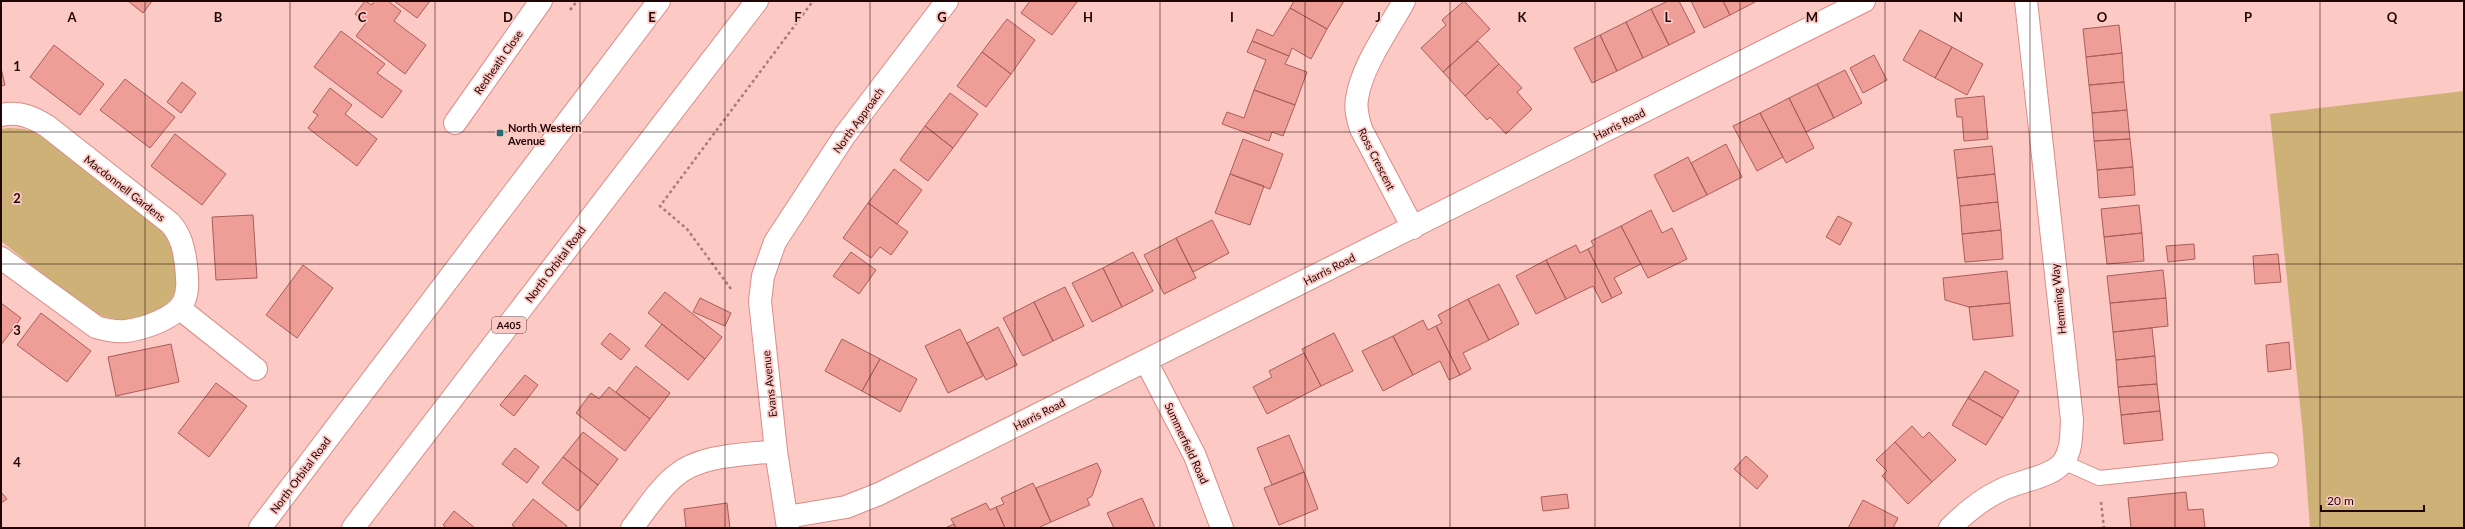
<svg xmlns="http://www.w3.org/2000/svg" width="2465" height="529" font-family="Lato,sans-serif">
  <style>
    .green { fill: #ceb177 }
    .building { fill: #ef9d97; stroke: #a95e5a }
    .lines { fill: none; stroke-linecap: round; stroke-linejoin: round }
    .lane-casing { stroke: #db8c86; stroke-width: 16 }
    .street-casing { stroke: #db8c86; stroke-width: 24 }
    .highway-casing { stroke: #db8c86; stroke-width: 24 }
    .path { stroke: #a67c79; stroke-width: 2.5; stroke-dasharray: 3 3; stroke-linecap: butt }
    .lane { stroke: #fff; stroke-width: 14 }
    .street { stroke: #fff; stroke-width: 22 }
    .highway { stroke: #fff; stroke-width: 22 }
    .grid { fill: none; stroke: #210505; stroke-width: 1; stroke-opacity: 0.55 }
    .poi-dot { fill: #226d74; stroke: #fcc9c4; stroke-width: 1.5 }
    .labels { text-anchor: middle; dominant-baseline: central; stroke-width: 3.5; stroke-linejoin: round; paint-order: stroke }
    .shield { fill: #fcc9c4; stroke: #63403e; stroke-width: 1 }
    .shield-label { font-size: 10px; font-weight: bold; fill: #210505 }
    .street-label { font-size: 11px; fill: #210505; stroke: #fcc9c4 }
    .poi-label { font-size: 11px; font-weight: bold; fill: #210505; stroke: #fcc9c4; text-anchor: start }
    .grid-label { font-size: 13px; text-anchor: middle; font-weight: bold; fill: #210505; stroke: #fcc9c4; stroke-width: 3.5; stroke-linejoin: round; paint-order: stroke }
  </style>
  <rect width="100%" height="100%" fill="#fcc9c4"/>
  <!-- green -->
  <path class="green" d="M2464,91v437h-154l-7,-94 -33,-320z
    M9,128l16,1 17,5 112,89 17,19 7,14 -1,30 -5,12 -10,10 -11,6 -29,6 -17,-3 -15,-6 -89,-70v-112z"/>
  <!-- building -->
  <path class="building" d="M128,1h24l-9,12z
    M365,1l7,4 2,-4h14l13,10 -7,10 32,24 -21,29 -49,-38 10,-13 -11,-9z
    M394,1h36l-13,17z
    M1030,1h46l1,1 -25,33 -31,-22z
    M1294,1h50l-17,28 -37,-21z
    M1464,1l26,28 -47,43 -22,-24 25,-23 -4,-5z
    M1668,1h11l16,31 -26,13 -18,-36z
    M1691,1h32l7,14 -26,13z
    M1723,1h32v1l-25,13z
    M1290,8l37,21 -16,30 -19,-11 -3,8 -37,-15 5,-12 16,7z
    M1651,9l18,36 -26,13 -17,-36z
    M1007,19l28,21 -24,34 -29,-22z
    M1626,22l17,36 -26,13 -17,-36z
    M2119,25l3,28 -36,4 -3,-28z
    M1920,30l32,17 -17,31 -32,-18z
    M341,31l44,33 -8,9 25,18 -20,27 -68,-51z
    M1600,35l17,36 -25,12 -18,-35z
    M1252,41l37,15 -4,8 22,8 -12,33 -41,-15 12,-30 -19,-8z
    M1478,41l21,23 -34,32 -22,-24z
    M54,45l50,39 -24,31 -50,-38z
    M1952,47l31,17 -16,31 -32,-17z
    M982,52l29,22 -25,33 -29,-21z
    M2122,53l2,29 -35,3 -3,-28z
    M1874,55l13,25 -24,13 -13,-25z
    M1499,64l23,24 -5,4 15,17 -26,25 -16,-17 -3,3 -22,-24z
    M1,68l4,17 -4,1z
    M1845,70l17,33 -28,15 -17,-34z
    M125,79l50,38 -25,31 -50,-38z
    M182,82l14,11 -15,20 -14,-11z
    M2124,82l3,28 -35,3 -3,-28z
    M1817,84l17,34 -28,14 -17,-34z
    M330,88l22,17 -7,9 32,25 -20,27 -49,-38 10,-13 -5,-3z
    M1254,90l41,15 -12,31 -11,-4 -3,9 -47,-17 5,-12 17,6z
    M950,93l28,21 -25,34 -28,-22z
    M1984,96l4,43 -24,2 -2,-24h-5l-2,-18z
    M1789,98l25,50 -28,15 -26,-50z
    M2127,110l3,29 -36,2 -2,-28z
    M1760,113l23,44 -26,14 -24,-45z
    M925,126l28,22 -25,33 -28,-21z
    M175,134l51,40 -24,31 -51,-39z
    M1243,139l40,15 -13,35 -40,-15z
    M2130,139l3,28 -36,3 -3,-29z
    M1726,144l16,33 -35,18 -16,-32z
    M1992,146l3,28 -38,4 -3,-28z
    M1688,157l19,38 -34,17 -19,-37z
    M2133,167l2,28 -36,3 -2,-28z
    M894,169l28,21 -25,34 -29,-21z
    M1230,174l34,12 -14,39 -35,-12z
    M1995,174l3,28 -38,4 -3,-28z
    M1998,202l3,28 -39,4 -2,-28z
    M868,203l40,29 -17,23 -11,-8 -9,11 -28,-20z
    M2139,205l3,28 -38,4 -3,-28z
    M1651,210l11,23 10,-5 15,31 -39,19 -27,-52z
    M253,215l4,63 -41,2 -4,-63z
    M1838,216l14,7 -12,22 -14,-8z
    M1212,220l17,33 -36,19 -17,-34z
    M1621,226l20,38 -27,14 8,15 -10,5 -24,-49 6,-3 -3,-5z
    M2001,230l2,29 -38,3 -3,-28z
    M2142,233l2,28 -37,3 -3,-27z
    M1176,238l20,40 -32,16 -20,-39z
    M2194,244l1,15 -27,3 -2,-16z
    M1576,245l4,8 8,-4 24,49 -10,5 -9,-17 -27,13 -20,-39z
    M851,252l25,18 -17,24 -26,-18z
    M1133,252l20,39 -31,16 -19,-39z
    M2278,254l3,28 -26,2 -2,-28z
    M1546,260l20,39 -30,15 -20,-38z
    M303,265l30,23 -36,50 -31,-23z
    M1103,268l19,39 -30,15 -20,-39z
    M2163,270l3,28 -56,5 -3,-27z
    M2007,271l3,32 -41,4 -24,-7 -2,-22z
    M1499,284l20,40 -30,16 -21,-41z
    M1065,287l19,39 -31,15 -19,-39z
    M665,292l57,45 -17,22 -57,-46z
    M700,298l31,15 -6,13 -32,-14z
    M2166,298l2,28 -55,6 -3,-29z
    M1468,299l21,41 -26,13 8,16 -11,6 -24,-49 6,-3 -4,-8z
    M1034,302l19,39 -30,15 -20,-38z
    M1,303l20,15 -20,27z
    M2010,303l3,33 -40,4 -4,-33z
    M41,313l50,38 -24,31 -50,-37z
    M1423,320l5,10 8,-4 24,49 -11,5 -9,-19 -27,14 -20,-39z
    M662,324l43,35 -17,21 -43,-34z
    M998,327l19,38 -31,15 -19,-37z
    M2152,328l3,28 -39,4 -3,-28z
    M960,329l23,47 -35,17 -23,-47z
    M610,333l20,16 -9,11 -20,-16z
    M1334,333l19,38 -32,15 -19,-37z
    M1393,336l20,39 -30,16 -21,-40z
    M842,339l38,20 -18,32 -37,-20z
    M2289,342l2,27 -23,3 -2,-27z
    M171,344l8,38 -63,14 -8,-39z
    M1304,353l17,33 -54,28 -14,-27 19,-10 -3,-6z
    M2155,356l2,28 -39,3 -2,-27z
    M880,359l37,20 -17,33 -38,-21z
    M636,366l34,27 -20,26 -34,-27z
    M1985,371l34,20 -16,27 -35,-20z
    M525,375l13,10 -24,31 -14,-11z
    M216,383l31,23 -38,51 -31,-24z
    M2157,384l3,27 -39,4 -3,-28z
    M609,387l41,32 -25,32 -49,-38 15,-20 8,6z
    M1968,398l35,20 -17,27 -34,-20z
    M2160,411l3,29 -39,4 -3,-29z
    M1912,426l11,12 6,-6 27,28 -24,22 -37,-40z
    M583,432l35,27 -20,26 -35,-28z
    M1289,435l15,37 -32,13 -15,-37z
    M1895,442l37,40 -24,22 -26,-28 5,-5 -11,-11z
    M515,448l24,19 -12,16 -25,-19z
    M1746,456l22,20 -11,13 -23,-20z
    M563,457l35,28 -20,26 -36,-28z
    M1097,463l4,8 -9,25 -5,3 3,6 -39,17 -15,-34z
    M1304,472l14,37 -39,16 -15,-37z
    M1033,483l18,39 -13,6h-33l-9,-21 8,-3 -3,-6z
    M1,492l6,7 -6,4z
    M2186,492l2,18 15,-1 2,19h-74l-3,-30z
    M1567,494l2,14 -26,3 -2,-14z
    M1142,498l13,30h-41l-7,-15z
    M533,499l34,27 -1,2h-50l-4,-3z
    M1863,500l35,18 -5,10h-45z
    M727,503l3,25h-44l-2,-19z
    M986,503l4,7 6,-3 9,21h-49l-5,-9z
    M454,511l21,17h-28l-4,-3z
    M954,524l2,4h-11z"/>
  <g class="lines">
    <defs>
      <path id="lane" d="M2063,462l36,16 172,-18"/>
      <path id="street" d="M1404,1c-15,28 -43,66 -47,98 -2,10 1,20 4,30l52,99
        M1,115c18,-4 31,2 46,11l123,97c11,12 14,26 16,42 1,12 3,24 -2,36 -7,17 -41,28 -58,30 -10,1 -20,-1 -30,-4l-95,-69
        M455,123l86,-122
        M179,308l77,61
        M1146,361l49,95 27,72
        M787,517l59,-10 33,-13 985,-493
        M632,528c13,-17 26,-38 43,-52 26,-22 69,-21 101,-25
        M788,528l-12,-77 -16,-150 3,-25 12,-34 70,-107 102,-134
        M1950,528c15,-15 32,-29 51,-38 17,-9 53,-13 63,-29 8,-12 7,-26 8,-41l-46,-419"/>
      <path id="highway" d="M260,528l399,-527
        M353,528l404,-527"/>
    </defs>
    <!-- lane casing -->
    <use href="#lane" class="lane-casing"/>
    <!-- street casing -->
    <use href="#street" class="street-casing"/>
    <!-- highway casing -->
    <use href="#highway" class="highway-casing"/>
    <!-- path -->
    <path class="path" d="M570,10l7,-9
      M731,289l-44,-60 -27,-23 153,-205
      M2101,502l3,26"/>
    <!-- lane -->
    <use href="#lane" class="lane"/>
    <!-- street -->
    <use href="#street" class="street"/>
    <!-- highway -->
    <use href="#highway" class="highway"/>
  </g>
  <!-- grid -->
  <path class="grid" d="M145,1v527M290,1v527M435,1v527M580,1v527M725,1v527M870,1v527M1015,1v527M1160,1v527M1305,1v527M1450,1v527M1595,1v527M1740,1v527M1885,1v527M2030,1v527M2175,1v527M2320,1v527M1,132h2463M1,264h2463M1,397h2463"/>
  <!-- markers -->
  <rect class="poi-dot" x="496" y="129" width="8" height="8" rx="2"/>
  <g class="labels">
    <!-- shield labels -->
    <rect class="shield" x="492" y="317" width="34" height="16" rx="3"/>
    <g class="shield-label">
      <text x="509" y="325">A405</text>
    </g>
    <!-- street labels -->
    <g class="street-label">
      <text transform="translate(498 62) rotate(-55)">Redheath Close</text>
      <text transform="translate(858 120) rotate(-54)">North Approach</text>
      <text transform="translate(1619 124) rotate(-27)">Harris Road</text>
      <text transform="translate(1377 159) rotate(63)">Ross Crescent</text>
      <text transform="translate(125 188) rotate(38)">Macdonnell Gardens</text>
      <text transform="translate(555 264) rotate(-53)">North Orbital Road</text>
      <text transform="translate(1329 269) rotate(-27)">Harris Road</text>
      <text transform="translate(2058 299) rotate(-96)">Hemming Way</text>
      <text transform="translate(769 384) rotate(-96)">Evans Avenue</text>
      <text transform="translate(1039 414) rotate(-27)">Harris Road</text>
      <text transform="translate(1187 443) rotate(65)">Summerfield Road</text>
      <text transform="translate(300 475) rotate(-53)">North Orbital Road</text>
    </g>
    <!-- poi labels -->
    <g class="poi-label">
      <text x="508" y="127">North Western<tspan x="508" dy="13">Avenue</tspan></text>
    </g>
  </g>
  <g class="grid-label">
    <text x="72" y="22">A</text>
    <text x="218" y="22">B</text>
    <text x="362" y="22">C</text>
    <text x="508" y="22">D</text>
    <text x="652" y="22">E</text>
    <text x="798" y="22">F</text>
    <text x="942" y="22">G</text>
    <text x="1088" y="22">H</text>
    <text x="1232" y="22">I</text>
    <text x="1378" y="22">J</text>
    <text x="1522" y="22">K</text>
    <text x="1668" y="22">L</text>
    <text x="1812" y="22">M</text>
    <text x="1958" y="22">N</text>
    <text x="2102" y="22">O</text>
    <text x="2248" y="22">P</text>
    <text x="2392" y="22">Q</text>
    <text x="17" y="71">1</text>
    <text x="17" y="203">2</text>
    <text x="17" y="335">3</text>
    <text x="17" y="467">4</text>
  </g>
  <!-- border -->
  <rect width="2465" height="529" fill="none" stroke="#210505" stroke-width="4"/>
  <!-- scale -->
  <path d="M2321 505v6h103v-6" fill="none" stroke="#210505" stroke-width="2"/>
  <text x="2327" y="505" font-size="12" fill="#210505" stroke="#fcc9c4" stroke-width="3" paint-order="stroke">20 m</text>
</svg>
